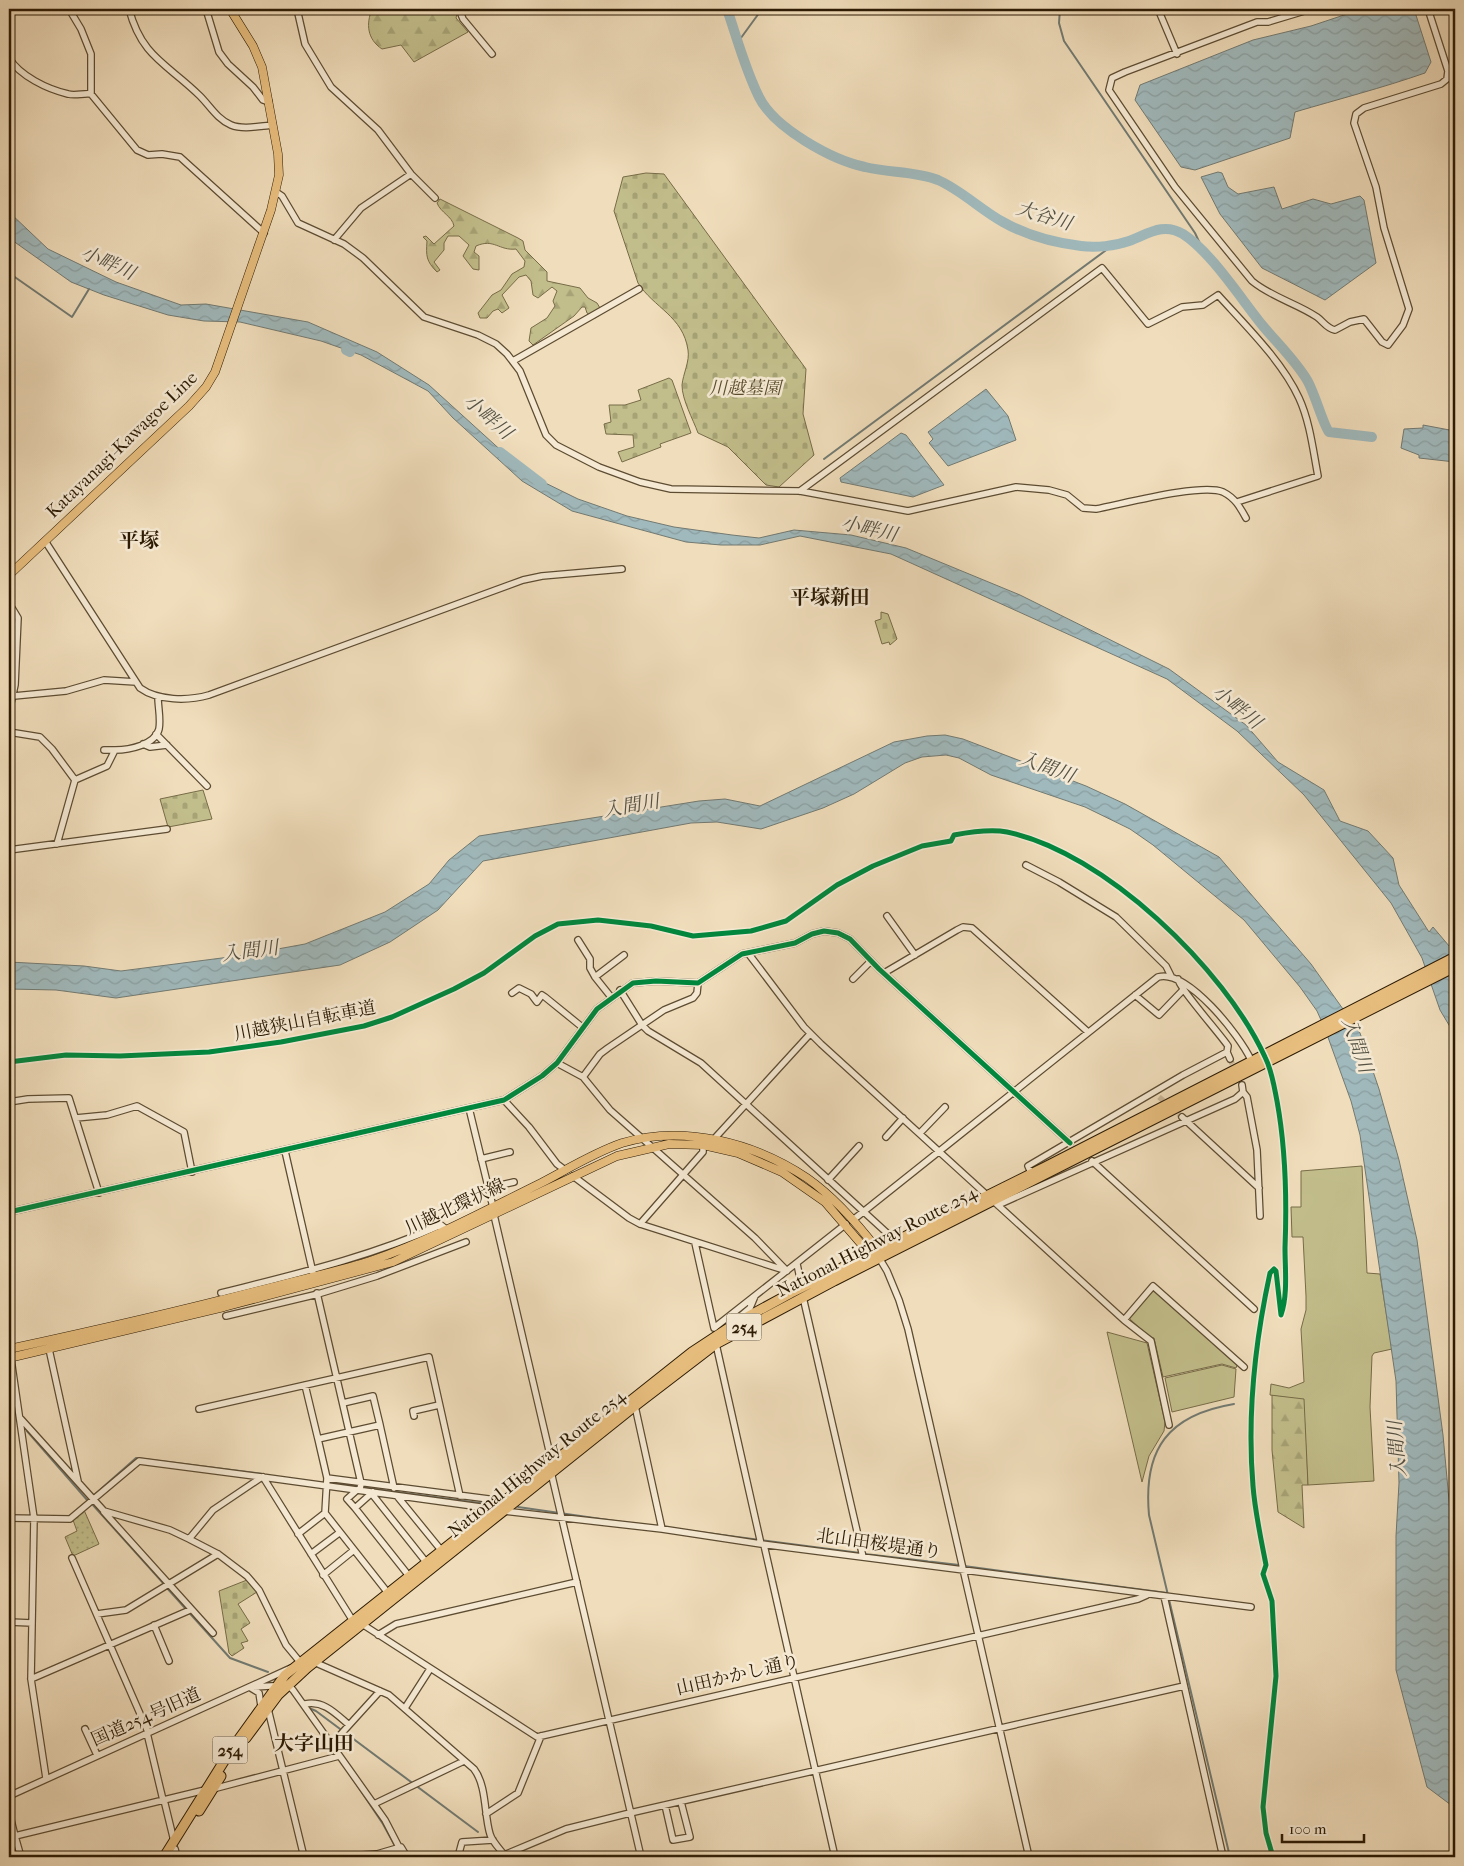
<svg xmlns="http://www.w3.org/2000/svg" width="1464" height="1866" font-family="'IM FELL French Canon','Noto Serif JP',serif">
  <style>
    .grass { fill: url(#grass-dots); stroke: #776c48 }
    .forest { fill: url(#forest-firs); stroke: #776c48 }
    .cemetery { fill: url(#cemetery-stones); stroke: #776c48 }
    .park { fill: #c2be8b; stroke: #776c48 }
    .water { fill: url(#water-waves); stroke: #727a72 }
    .lines { fill: none; stroke-linecap: round; stroke-linejoin: round }
    .stream { stroke: #727a72; stroke-width: 2 }
    .river { stroke: #a0b9bc; stroke-width: 10 }
    .minor-tunnel { stroke: #c9b696; stroke-width: 5.5; stroke-dasharray: 5.5 3; stroke-linecap: butt }
    .minor-casing { stroke: #5d4c32; stroke-width: 8 }
    .major-casing { stroke: #2c1b04; stroke-width: 9 }
    .highway-casing { stroke: #2c1b04; stroke-width: 11 }
    .minor { stroke: #f5e9d3; stroke-width: 5.5 }
    .major { stroke: #e8be7e; stroke-width: 8 }
    .highway { stroke: #e8be7e; stroke-width: 9 }
    .cycleway-casing { stroke: #f5e9d3; stroke-width: 8 }
    .cycleway { stroke: #00873e; stroke-width: 5 }
    .labels { text-anchor: middle; dominant-baseline: central; stroke-width: 5; stroke-linejoin: round; paint-order: stroke }
    .shield { fill: #f5e9d3; stroke: #685942; stroke-width: 1 }
    .shield-label { font-size: 16px; font-weight: bold; fill: #2c1b04 }
    .park-label { font-size: 18px; font-style: italic; fill: #594c2c; stroke: #f5e9d3 }
    .street-label { font-size: 18px; fill: #2c1b04; stroke: #f5e9d3 }
    .water-label { font-size: 19px; font-style: italic; fill: #555244; stroke: #f5e9d3 }
    .quarter-label { font-size: 20px; font-weight: bold; fill: #2c1b04; stroke: #f5e9d3 }
  </style>
  <defs>
    <pattern id="grass-dots" width="8" height="8" patternUnits="userSpaceOnUse" patternTransform="scale(1.25)"><rect width="8" height="8" fill="#c2be8b"/><path d="M2 2h.1M6 6h.1" fill="none" stroke="#a7a376" stroke-width="1.8" stroke-linecap="round"/></pattern>
    <pattern id="forest-firs" width="22" height="20" patternUnits="userSpaceOnUse" patternTransform="scale(1.25)"><rect width="22" height="20" fill="#c2be8b"/><path d="M5 1l3.5 6h-7zM16 11l3.5 6h-7z" fill="#a7a376"/></pattern>
    <pattern id="cemetery-stones" width="16" height="16" patternUnits="userSpaceOnUse" patternTransform="scale(1.25)"><rect width="16" height="16" fill="#c2be8b"/><path d="M2 7V4a2 2 0 0 1 4 0v3zM10 15v-3a2 2 0 0 1 4 0v3z" fill="#a7a376"/></pattern>
    <pattern id="water-waves" width="16" height="10" patternUnits="userSpaceOnUse" patternTransform="scale(1.25)"><rect width="16" height="10" fill="#a0b9bc"/><path d="M0 5q4-4 8 0t8 0" fill="none" stroke="#8a9ea0"/></pattern>
  </defs>
  <rect width="100%" height="100%" fill="#f0ddbb"/>
  <filter id="stains"><feTurbulence type="fractalNoise" baseFrequency=".004" numOctaves="4"/><feColorMatrix values="0 0 0 0 .2 0 0 0 0 .09 0 0 0 0 .02 0 0 0 .5 -.17"/></filter>
  <radialGradient id="worn" r=".72"><stop offset=".6" stop-color="#630" stop-opacity="0"/><stop offset="1" stop-color="#630" stop-opacity=".3"/></radialGradient>
  <!-- grass -->
  <path class="grass" d="M84,1510l15,34 -26,12 -8,-19 12,-6 -4,-11z"/>
  <!-- forest -->
  <path class="forest" d="M372,9h86l-2,9 12,14 -54,30 -13,-17 -19,4c-15,-10 -16,-25 -10,-40z
    M440,199l78,39 5,3 2,9 22,22v9l33,7 8,10 9,5 3,5v7l-5,3 -8,-5 -2,-6h-3l-8,9 -41,29 -4,-4 2,-13 16,-10 8,-12 -2,-5 4,-10 -5,-4 -14,11 -5,-3 -2,-14 -5,-6 -7,2 -17,18 7,13 -7,5 -4,-4 -5,2 -6,7h-7l-2,-5 14,-18 9,-5 11,-16 12,-7 1,-6 -9,-12c-17,2 -22,-11 -40,-3l-2,6 5,4v14l-6,-1 -10,-13 6,-11 -10,-9h-11l-4,7v7l-10,12 6,8 -3,2c-11,-11 -11,-16 -10,-31l-4,-4 3,-1 8,8 20,-18c-2,-10 -13,-13 -17,-23z
    M1272,1395l33,3 3,87h-6l2,43 -26,-16 -6,-62z"/>
  <!-- cemetery -->
  <path class="cemetery" d="M646,173l18,1 142,195 -3,45 11,41 -35,32 -13,-2 -38,-38 -30,-14c-5,-14 -16,-33 -16,-48 1,-11 8,-24 6,-35 -5,-34 -34,-42 -50,-67l-24,-72 9,-34z
    M669,378l3,2 19,53 -31,11 1,3 -39,15 -4,-10 16,-5 -1,-12 -27,-1 -2,-10 7,-2 -2,-17h16l16,-5 -3,-10z
    M881,612l7,2 9,25 -7,6 -1,-3 -7,2 -7,-23 6,-2z
    M203,790l9,29 -44,8 -8,-28z
    M247,1580l10,12 -19,12 12,19 -9,6 7,12 -7,2 3,5 -12,8 -3,-3 -10,-62z"/>
  <!-- park -->
  <path class="park" d="M1362,1166l5,107 13,1 12,75 -18,4 -2,3 -2,51 4,74 -66,4 -4,-86 -34,-4 1,-11 18,4 15,-6 -3,-53 5,-19v-14l-3,-59h-11l-1,-30h10v-36z
    M1153,1290l84,75 -1,3 -14,-4 -59,13 -9,-39 -5,-1 -20,-19z
    M1107,1332l40,11 18,79 -1,9 -15,25 -7,26z
    M1222,1365l14,4 -2,28 -62,15 -7,-34z"/>
  <!-- water -->
  <path class="water" d="M1362,9h52l17,53 -6,11c-43,15 -86,26 -130,39l-5,26 -95,32 -14,-3 -46,-67 5,-15 113,-45 58,-14z
    M1218,172l4,1 6,14 10,7 36,-7 8,22 31,-10 18,5 29,-8 4,4 12,63 -51,37 -63,-32 -42,-54 -19,-37z
    M9,212l39,37 68,33 65,23 25,-1 102,18 69,30 52,33 98,89 51,25 49,17 47,11 58,8 27,3 35,-8 57,5 55,13 114,47 149,74 77,56 32,37 46,28 16,31 28,10 25,27 6,27 30,47 4,-5 22,26v82l-15,-25 -18,-52 -31,-55 -87,-108 -67,-64 -70,-52 -276,-125 -91,-18 -40,9h-39l-35,-3 -114,-31 -50,-30 -69,-63 -25,-27 -67,-36 -40,-14 -81,-19 -36,-1 -36,-6 -64,-20 -33,-13 -62,-44z
    M986,389l22,27 8,24 -68,26 -19,-23 4,-4 -5,-7z
    M1423,425l32,6v31l-36,-4v-3l-18,-7 3,-19 19,-1z
    M901,433l5,2 38,50 -31,12 -72,-15 -1,-4z
    M945,735l18,4 123,47 39,18 94,53 92,107 49,69 19,56 20,71 18,80 26,195 12,130v252l-4,-12 -24,-18 -31,-117v-134l3,-53 -3,-102 -36,-246 -9,-34 -26,-72 -8,-18 -17,-24 -56,-67 -91,-75 -23,-16 -45,-22 -94,-32 -32,-17 -13,-3 -24,2 -17,6 -51,31 -31,14 -62,21 -44,-7 -26,1 -208,38 -45,49 -48,32 -50,23 -224,33 -60,-8 -47,-1v-27l75,4 37,5 124,-16 60,-11 80,-32 44,-28 20,-24 30,-24 220,-35 26,-2 35,7 134,-64 33,-6z"/>
  <g class="lines">
    <!-- stream -->
    <path class="stream" d="M1060,9l-1,14 5,18 131,192 8,17
      M738,42l24,-33
      M9,273l63,44 17,-28
      M824,459l289,-214
      M27,1431l61,70
      M327,1483l161,21
      M93,1496l43,-38 127,16
      M92,1504l72,80
      M518,1507l104,15
      M684,1530l176,23
      M865,1554l94,11
      M964,1566l203,27
      M167,1588l63,70 38,14
      M309,1708l7,3 162,121
      M351,1776l32,48 12,22
      M397,1851l3,6
      M1230,1857l-81,-342c-6,-66 19,-100 85,-111"/>
    <!-- river -->
    <path class="river" d="M727,9c10,29 18,60 32,88 15,31 73,63 106,70 24,6 50,4 73,13 23,10 43,30 65,42 23,13 52,21 78,24 15,2 34,0 48,-5 19,-7 34,-19 54,-7 28,18 58,65 80,92 15,18 32,34 44,54 7,11 17,47 22,52l43,5
      M346,350l4,2
      M500,452l42,32"/>
    <!-- minor-tunnel -->
    <path class="minor-tunnel" d="M1230,1059l12,26
      M1159,1097l23,20"/>
    <defs>
      <path id="minor" d="M129,9c13,49 39,55 71,87 10,10 17,23 31,29 12,5 29,1 42,0
        M206,9l13,43 9,12 25,23 10,13 6,2
        M297,9l8,35 26,43 47,43 33,44 24,24
        M463,9l-2,5 2,5 29,35
        M1158,9l19,45
        M1311,9l-43,13h-11l-132,50 -13,6 -3,12 66,97 77,94c19,16 44,22 65,36 7,5 9,11 18,13l15,-8 14,-3 18,23 6,3 15,-20 6,-16 -25,-81 -8,-41 -22,-64 2,-9 8,-6 77,-24 6,-5 1,-8 -20,-62
        M9,58c11,18 38,31 59,36 7,2 16,-1 23,0v-40l-10,-25 -12,-20
        M91,94l46,56 11,5 14,-1 18,3 84,76
        M276,192l6,4 16,27 46,21 19,14 61,59 54,18 18,9 11,10 13,17 26,64 10,10 43,22 41,15 31,7 129,2 108,20 108,-24 33,3 18,5 16,13 13,1c27,-5 105,-26 127,-17 12,6 17,15 23,26
        M334,240l27,-32 50,-34
        M513,361l126,-72
        M800,491l302,-223 46,56 34,-17 21,-2 15,-10c27,30 64,66 81,103 11,24 14,52 19,78l-81,26
        M45,541l95,147c18,13 48,13 69,7l314,-115 19,-4 80,-7
        M9,603l9,15 -3,67 -6,27
        M14,696l52,-5 38,-11 32,2
        M9,732l31,5 12,12 23,31 -18,64
        M156,734l51,52
        M143,744l7,3 17,-2
        M104,750h11
        M75,780l32,-14 8,-16c14,0 40,-5 44,-21 2,-10 -1,-22 -1,-32
        M9,850l158,-21
        M1026,865l33,17 57,35 50,49 5,10
        M887,916l28,39
        M578,940l12,19v9l5,9
        M748,953l56,74 17,17 303,276 27,21 18,84
        M884,973l73,-43 6,-3 9,1 116,104
        M853,979l18,-18
        M1178,979c1,9 42,55 50,67l-1,6 3,7
        M620,990l22,35 6,6 53,32 186,170
        M512,993l7,-5 12,6 6,8 5,-7 3,2 37,30
        M1135,995l24,20 24,-25
        M611,997l-16,-20 29,-22
        M557,1063l26,14 27,33 145,128 32,33
        M583,1077l17,-23 8,-6 56,-38 29,-12 4,-5 1,-10
        M1243,1092l4,5 10,53 3,66
        M504,1100l25,27 28,37 8,6
        M9,1102l19,-3 41,-1 30,95
        M469,1108l24,99
        M1182,1117l77,71
        M76,1118l31,-3 30,-9 47,26 8,40
        M920,1133l25,-26
        M886,1137l17,-19
        M714,1139l96,-105
        M285,1151l28,122
        M481,1159l29,-7
        M1092,1161l162,148
        M1031,1173l-3,-7 155,-91 44,-23
        M573,1176l56,42 11,6 147,47
        M828,1180l31,-34
        M488,1188l26,-6
        M998,1205l237,-106 8,-7 -1,-7
        M9,1212l495,-112 38,-24 15,-13 40,-54 36,-26 23,-2 42,2 44,-29 53,-11 17,-9 12,-3 14,2 12,6 29,30 191,174
        M494,1215l58,248
        M853,1220l305,-243c29,-9 82,59 93,83
        M640,1224l63,-72v-7
        M695,1243l19,85 132,-104
        M878,1256l9,15 12,29 9,29 121,528
        M797,1264l5,24
        M221,1293c75,-19 149,-36 220,-68l5,4
        M317,1293l44,190 -1,7
        M803,1297l60,260
        M226,1316l92,-22 59,-18 89,-34
        M738,1318l12,-10 5,-12
        M1124,1320l29,-34 91,81
        M716,1344l45,200
        M9,1345l25,173 -3,161 15,99
        M49,1349l29,132
        M305,1385l13,54
        M343,1403l30,-7 7,29
        M635,1406l27,123
        M199,1409l230,-52 31,139
        M414,1416l-1,-5 26,-6
        M21,1419l83,92 66,19 19,9 29,15 29,22 12,14 27,55 14,17
        M551,1472l90,385
        M263,1477l90,144
        M327,1478l177,23
        M373,1492l-18,16 54,68
        M372,1494l54,68
        M397,1496l44,54
        M355,1508l-8,-9 10,-9
        M503,1511l159,18 99,15 490,63
        M104,1512l109,121
        M9,1518l61,1 69,-58 123,16
        M298,1534l27,-21
        M189,1539l24,-29 49,-33 233,32
        M764,1545l71,312
        M311,1554l28,-21
        M72,1558l76,174
        M323,1575l31,-25
        M388,1593l-63,-80 2,-35 -9,-39 62,-14 14,63
        M1164,1596l59,261
        M97,1614l29,-4 92,-56
        M9,1622l23,1
        M362,1624l175,113 601,-138 9,-4
        M154,1625l15,36
        M378,1635l18,-11 181,-42
        M314,1662l75,33 85,74c13,17 10,46 16,65 2,8 11,16 16,23
        M31,1679l159,-69
        M253,1687l35,-2 5,5 92,130 14,27
        M251,1688l8,5 2,13
        M305,1704c19,-4 31,10 44,21
        M405,1708l25,-39
        M268,1709l36,148
        M85,1729l12,26
        M147,1733l16,67
        M331,1745l49,-54
        M213,1789l126,-33
        M9,1796l282,-128
        M164,1800l10,41
        M374,1804l90,-43
        M665,1805l8,35 17,-3 -9,-35
        M9,1812l6,24 190,-46
        M486,1814l32,-21 23,-57
        M9,1838l6,-2 6,21
        M175,1849l2,8
        M504,1855l62,-26 64,-16 554,-127
        M332,1857l45,-3 24,-7 6,10
        M458,1857l4,-15 31,-2"/>
      <path id="major" d="M9,575l180,-169 17,-19 9,-15 56,-162 8,-35 -1,-21 -16,-87 -9,-21 -23,-37
        M9,1349c88,-19 176,-39 263,-62 34,-9 68,-16 101,-27 58,-20 113,-50 168,-77 27,-14 52,-30 81,-40 61,-19 133,0 185,35 27,19 50,45 70,71
        M9,1358l215,-51 169,-45 224,-106 52,-12 34,1 35,8 44,19 43,30 44,51"/>
      <path id="highway" d="M246,1738l32,-43 29,-27 328,-262 81,-62 118,-63 621,-314
        M199,1811l22,-35
        M164,1857l67,-107 54,-75 407,-323 44,-29 55,-30 254,-126 410,-210"/>
    </defs>
    <!-- minor casing -->
    <use href="#minor" class="minor-casing"/>
    <!-- major casing -->
    <use href="#major" class="major-casing"/>
    <!-- highway casing -->
    <use href="#highway" class="highway-casing"/>
    <!-- minor -->
    <use href="#minor" class="minor"/>
    <!-- major -->
    <use href="#major" class="major"/>
    <!-- highway -->
    <use href="#highway" class="highway"/>
    <defs>
      <path id="cycleway" d="M9,1062l57,-7 54,1 89,-4 72,-10 83,-16 28,-9 62,-28 30,-16 51,-37 23,-12 40,-4 53,6 42,10 58,-5 35,-10 51,-36 36,-19 49,-20 29,-5 3,-6c16,-3 37,-6 53,-3 97,20 218,137 258,225 7,14 9,29 12,44 9,49 10,96 8,147 0,21 3,47 -4,67l-5,-44 -2,-2
        M9,1212l495,-112 38,-24 15,-13 40,-54 36,-26 23,-2 42,2 44,-29 53,-11 17,-9 12,-3 14,2 12,6 29,30 191,174
        M1273,1857l-7,-24 -3,-26 13,-131 -4,-75 -9,-27 3,-9c-5,-26 -11,-53 -13,-79 -6,-71 2,-144 17,-213l4,-4"/>
    </defs>
    <!-- cycleway casing -->
    <use href="#cycleway" class="cycleway-casing"/>
    <!-- cycleway -->
    <use href="#cycleway" class="cycleway"/>
  </g>
  <g class="labels">
    <!-- shield labels -->
    <g class="shield">
      <rect x="726.5" y="1313.5" width="35" height="27" rx="4"/>
      <rect x="212.5" y="1736.5" width="35" height="27" rx="4"/>
    </g>
    <g class="shield-label">
      <text x="744" y="1327">254</text>
      <text x="230" y="1750">254</text>
    </g>
    <!-- park labels -->
    <g class="park-label">
      <text x="745" y="388">川越墓園</text>
    </g>
    <!-- street labels -->
    <g class="street-label">
      <text transform="translate(122 445) rotate(-44)">Katayanagi-Kawagoe Line</text>
      <text transform="translate(305 1021) rotate(-11)">川越狭山自転車道</text>
      <text transform="translate(455 1207) rotate(-25)">川越北環状線</text>
      <text transform="translate(877 1242) rotate(-27)">National Highway Route 254</text>
      <text transform="translate(537 1464) rotate(-39)">National Highway Route 254</text>
      <text transform="translate(879 1544) rotate(8)">北山田桜堤通り</text>
      <text transform="translate(738 1675) rotate(-13)">山田かかし通り</text>
      <text transform="translate(146 1717) rotate(-24)">国道254号旧道</text>
    </g>
    <!-- water labels -->
    <g class="water-label">
      <text transform="translate(1044 216) rotate(17)">大谷川</text>
      <text transform="translate(108 263) rotate(24)">小畔川</text>
      <text transform="translate(488 417) rotate(41)">小畔川</text>
      <text transform="translate(869 529) rotate(13)">小畔川</text>
      <text transform="translate(1237 707) rotate(39)">小畔川</text>
      <text transform="translate(1047 767) rotate(20)">入間川</text>
      <text transform="translate(631 806) rotate(-10)">入間川</text>
      <text transform="translate(250 951) rotate(-7)">入間川</text>
      <text transform="translate(1357 1045) rotate(71)">入間川</text>
      <text transform="translate(1397 1449) rotate(-95)">入間川</text>
    </g>
    <!-- quarter labels -->
    <g class="quarter-label">
      <text x="139" y="540">平塚</text>
      <text x="830" y="597">平塚新田</text>
      <text x="314" y="1743">大字山田</text>
    </g>
  </g>
  <!-- margin -->
  <rect width="1464" height="1866" fill="none" stroke="#f0ddbb" stroke-width="30"/>
  <rect x="10" y="10" width="1444" height="1846" fill="none" stroke="#2c1b04" stroke-width="2.5"/>
  <rect x="15" y="15" width="1434" height="1836" fill="none" stroke="#2c1b04"/>
  <!-- scale -->
  <path d="M1282 1834v8h82v-8" fill="none" stroke="#2c1b04" stroke-width="2.5"/>
  <text x="1289" y="1834" font-size="15" fill="#2c1b04" stroke="#f5e9d3" stroke-width="4" paint-order="stroke">100 m</text>
  <rect width="100%" height="100%" filter="url(#stains)"/>
  <rect width="100%" height="100%" fill="url(#worn)"/>
</svg>
